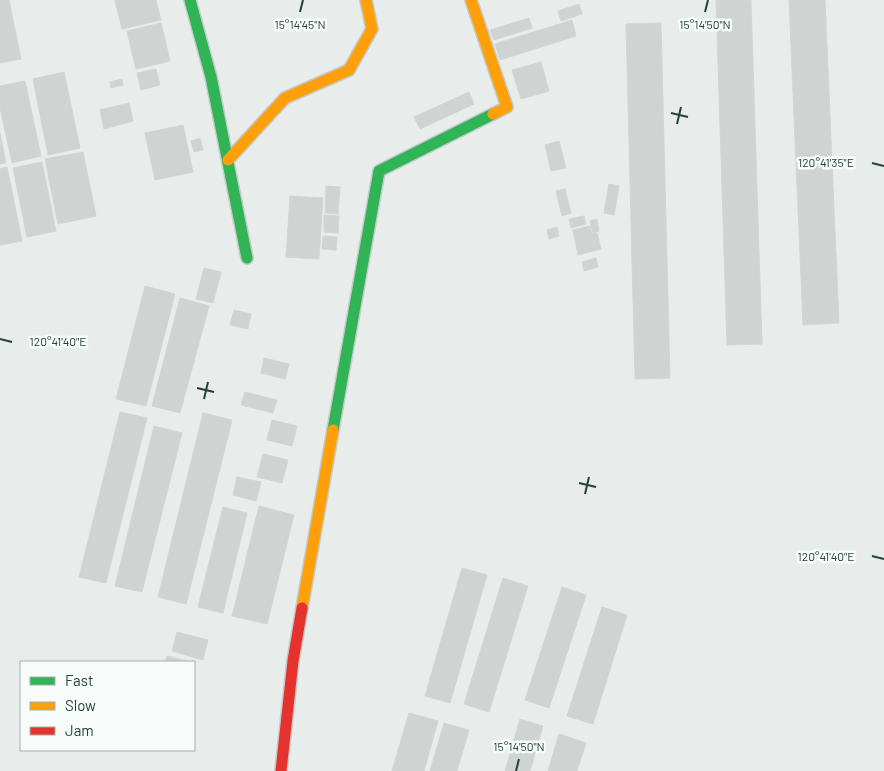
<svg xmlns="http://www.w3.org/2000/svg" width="884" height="771" font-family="Barlow,sans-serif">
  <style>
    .building { fill: #cfd4d2; stroke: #d1d6d4 }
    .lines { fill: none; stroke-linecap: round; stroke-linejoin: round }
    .fast-casing { stroke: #c3cbc8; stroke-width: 14 }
    .slow-casing { stroke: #c3cbc8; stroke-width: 14 }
    .jam-casing { stroke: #c3cbc8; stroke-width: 14 }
    .fast { stroke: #30b455; stroke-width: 11 }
    .slow { stroke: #ff9f0a; stroke-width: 11 }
    .jam { stroke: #e5322d; stroke-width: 11 }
    .ticks { fill: none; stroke: #24423a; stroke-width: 2 }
    .ticks-label { font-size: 12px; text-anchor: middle; fill: #24423a; stroke: #f7fbf9; stroke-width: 5; stroke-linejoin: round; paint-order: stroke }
  </style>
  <rect width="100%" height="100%" fill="#e8edeb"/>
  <!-- building -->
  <path class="building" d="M0,0h9l12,59 -21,4z
    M115,0h41l5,20 -39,9z
    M716,0h35l11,344 -35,1z
    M789,0h36l14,323 -36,2z
    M579,4l3,10 -21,7 -3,-10z
    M529,18l3,10 -38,12 -4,-10z
    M572,20l4,16 -76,24 -5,-16z
    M161,23l9,38 -34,8 -9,-38z
    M661,23l9,355 -35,1 -9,-355z
    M541,62l8,29 -28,8 -9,-29z
    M156,69l4,16 -19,5 -4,-17z
    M64,72l16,76 -32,7 -15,-76z
    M122,79l1,6 -12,3 -1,-6z
    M25,81l16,75 -29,7 -12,-55v-22z
    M469,92l5,12 -54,25 -6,-12z
    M129,103l4,18 -29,8 -4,-19z
    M183,125l10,47 -38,8 -10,-47z
    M0,133l6,30 -6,1z
    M200,138l3,12 -9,2 -3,-11z
    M559,141l7,27 -15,3 -6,-26z
    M83,152l13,64 -38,8 -13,-65z
    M42,162l14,69 -29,6 -14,-69z
    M7,167l15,74 -22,4v-76z
    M609,184l10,2 -5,29 -10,-2z
    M326,186l14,1 -2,27 -13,-1z
    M565,189l6,24 -9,3 -6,-25z
    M290,196l33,2 -4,61 -33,-2z
    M324,215l15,1 -1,17 -14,-1z
    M584,216l2,8 -15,4 -2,-9z
    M597,219l2,12 -6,2 -3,-12z
    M590,226l2,8 5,-1 4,16 -23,6 -5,-25z
    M557,227l2,9 -10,3 -2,-9z
    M323,236l14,1 -1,13 -14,-1z
    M596,258l2,9 -14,4 -2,-9z
    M204,268l17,4 -8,31 -17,-4z
    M145,286l30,8 -29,112 -30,-7z
    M180,298l29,8 -29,107 -28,-7z
    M234,310l17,4 -3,15 -18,-4z
    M264,358l25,6 -4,15 -24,-6z
    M245,392l32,8 -4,13 -32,-8z
    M120,412l27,6 -41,165 -27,-6z
    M203,413l29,7 -46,184 -28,-7z
    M272,420l25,6 -5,20 -25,-6z
    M154,426l28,7 -40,159 -27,-6z
    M263,454l25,6 -6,23 -25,-6z
    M237,477l24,5 -5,19 -23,-6z
    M259,506l35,9 -27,109 -35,-8z
    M223,507l24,6 -24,100 -25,-6z
    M462,568l25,7 -37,128 -25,-7z
    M503,578l25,8 -39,126 -25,-8z
    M562,587l24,8 -37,113 -24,-8z
    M602,607l25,8 -34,109 -26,-8z
    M177,632l31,8 -5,20 -31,-9z
    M167,656l24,6h-26z
    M409,713l29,8 -14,50h-32z
    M520,719l23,7 -13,45h-25z
    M444,723l25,7 -12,41h-27z
    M559,734l27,9 -9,28h-29z"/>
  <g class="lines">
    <defs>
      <path id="fast" d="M190,0l21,77 36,181
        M333,430l46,-259 114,-57"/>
      <path id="slow" d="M471,0l36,107 -14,7
        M228,160l57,-62 64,-28 23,-41 -6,-29
        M302,608l31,-178"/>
      <path id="jam" d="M281,771l12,-110 9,-53"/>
    </defs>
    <!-- fast casing -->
    <use href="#fast" class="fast-casing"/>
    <!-- slow casing -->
    <use href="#slow" class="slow-casing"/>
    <!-- jam casing -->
    <use href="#jam" class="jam-casing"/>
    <!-- fast -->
    <use href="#fast" class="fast"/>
    <!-- slow -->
    <use href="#slow" class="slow"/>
    <!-- jam -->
    <use href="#jam" class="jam"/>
  </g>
  <!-- ticks -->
  <path class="ticks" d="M300,12l3,-12M705,12l3,-12M671,113l17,4M677,124l4,-17M872,163l12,3M0,339l12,3M197,388l17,4M204,399l4,-17M579,483l17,4M585,494l4,-17M872,556l12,3M516,771l3,-12"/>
  <g class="ticks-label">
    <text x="300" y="29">15°14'45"N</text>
    <text x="705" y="29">15°14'50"N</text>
    <text x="826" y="167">120°41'35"E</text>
    <text x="58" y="346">120°41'40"E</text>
    <text x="826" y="561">120°41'40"E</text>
    <text x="519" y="751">15°14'50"N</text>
  </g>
  <!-- legend -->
  <rect x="20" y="661" width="175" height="90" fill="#f7fbf9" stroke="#a3b1ad"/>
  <rect x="30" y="677" width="25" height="8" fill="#30b455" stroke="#a3b1ad"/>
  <text x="65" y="686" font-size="15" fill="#24423a">Fast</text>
  <rect x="30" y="702" width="25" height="8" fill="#ff9f0a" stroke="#a3b1ad"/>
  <text x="65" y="711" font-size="15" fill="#24423a">Slow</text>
  <rect x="30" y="727" width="25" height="8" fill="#e5322d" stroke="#a3b1ad"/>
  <text x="65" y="736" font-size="15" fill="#24423a">Jam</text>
</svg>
